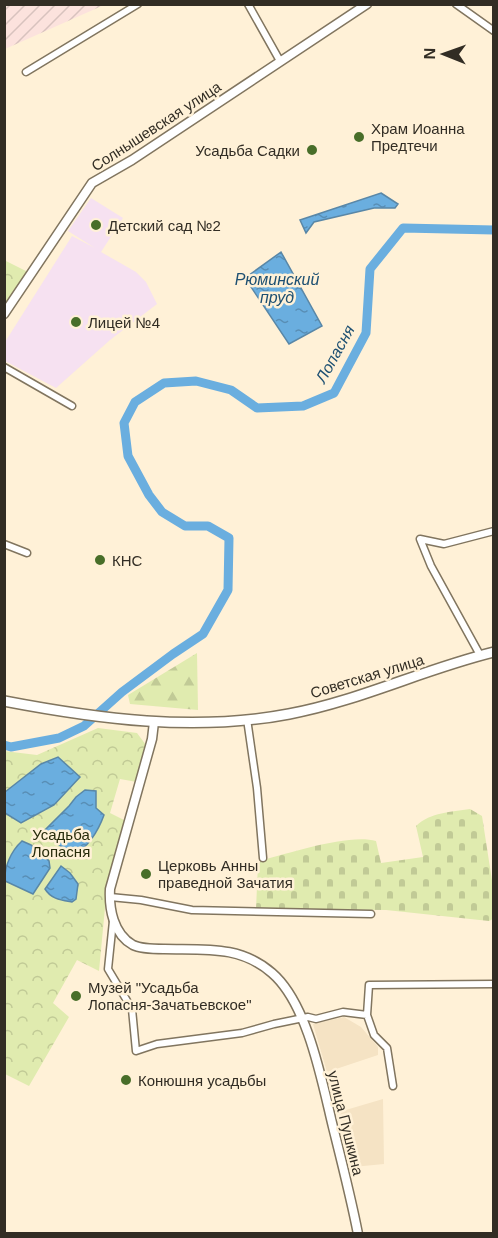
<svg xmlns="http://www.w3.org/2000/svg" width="498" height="1238" font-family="Arial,sans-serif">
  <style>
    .built { fill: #f5e3c4 }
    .industrial { fill: url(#industrial-furrows) }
    .education { fill: #f6e1f1 }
    .forest { fill: url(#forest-firs) }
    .cemetery { fill: url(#cemetery-stones) }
    .park { fill: url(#park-crowns) }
    .water { fill: url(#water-ripples); stroke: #5987a7; stroke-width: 1.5 }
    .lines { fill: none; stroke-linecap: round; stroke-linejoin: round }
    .river { stroke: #6aaedf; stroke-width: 9 }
    .street-casing { stroke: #81755f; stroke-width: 9 }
    .secondary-casing { stroke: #81755f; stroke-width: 11 }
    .primary-casing { stroke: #81755f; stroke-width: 12 }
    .street { stroke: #fff; stroke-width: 6 }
    .secondary { stroke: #fff; stroke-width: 8 }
    .primary { stroke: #fff; stroke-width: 9 }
    .poi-dot { fill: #486e29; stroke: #fff1d7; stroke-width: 2 }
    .labels { text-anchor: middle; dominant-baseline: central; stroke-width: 5; stroke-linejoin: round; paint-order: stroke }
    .street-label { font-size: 15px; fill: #322d24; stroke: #fff1d7 }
    .poi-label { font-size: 15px; fill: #322d24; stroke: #fff1d7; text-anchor: start }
    .park-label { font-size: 15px; fill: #282c0b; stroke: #fff1d7 }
    .water-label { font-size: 16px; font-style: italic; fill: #1e5072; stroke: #fff1d7 }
  </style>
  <defs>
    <pattern id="industrial-furrows" width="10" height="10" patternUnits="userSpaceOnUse" patternTransform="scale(1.5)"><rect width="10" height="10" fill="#fce2dd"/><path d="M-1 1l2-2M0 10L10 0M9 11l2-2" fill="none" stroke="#d8c2be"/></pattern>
    <pattern id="forest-firs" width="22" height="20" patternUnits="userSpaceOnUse" patternTransform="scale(1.5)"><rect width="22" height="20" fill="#e0ebaf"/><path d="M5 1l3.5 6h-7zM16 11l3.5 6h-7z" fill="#c1ca96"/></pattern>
    <pattern id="cemetery-stones" width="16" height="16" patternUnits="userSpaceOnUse" patternTransform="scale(1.5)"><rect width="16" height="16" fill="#e0ebaf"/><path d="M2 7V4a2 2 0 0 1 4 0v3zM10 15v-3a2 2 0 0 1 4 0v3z" fill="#c1ca96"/></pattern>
    <pattern id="park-crowns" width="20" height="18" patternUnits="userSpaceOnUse" patternTransform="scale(1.5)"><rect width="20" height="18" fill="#e0ebaf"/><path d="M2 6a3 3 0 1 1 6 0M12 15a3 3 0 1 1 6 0" fill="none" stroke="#c1ca96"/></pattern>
    <pattern id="water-ripples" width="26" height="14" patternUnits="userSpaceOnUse" patternTransform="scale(1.5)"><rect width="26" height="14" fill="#6aaedf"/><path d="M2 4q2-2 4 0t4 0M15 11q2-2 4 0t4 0" fill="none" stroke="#588eb5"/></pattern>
  </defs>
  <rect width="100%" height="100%" fill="#fff1d7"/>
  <!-- built -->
  <path class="built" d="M344,1017l17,10 17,20v8l-51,17 -14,-48z
    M383,1099l1,65 -31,3 -14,-55z"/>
  <!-- industrial -->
  <path class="industrial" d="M5,4h99v1l-99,44z"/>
  <!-- education -->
  <path class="education" d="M91,198l32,20 -22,34 35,20 10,10 11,22 -47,36 -54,48 -51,-27v-19l67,-106 23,12 -27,-17z"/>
  <!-- forest -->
  <path class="forest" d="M197,653l1,57 -68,-6 -2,-9z"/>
  <!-- cemetery -->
  <path class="cemetery" d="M470,809l12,7 11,71v32l-4,2 -103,-11 -130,-1 2,-45 4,-4c28,-7 88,-27 114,-19l5,22 42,-6 -7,-31c15,-14 35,-14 54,-17z"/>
  <!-- park -->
  <path class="park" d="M4,260l24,12 -23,35z
    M98,728l39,5 9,12 -9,37 -17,-3 -10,34 16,8 -20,76 -7,74 -22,-11 -24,43 16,14 -40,69 -24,-12 -1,-323 33,4z"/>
  <!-- water -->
  <path class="water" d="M381,193l17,11 -3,4h-21l-60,14 -8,11 -6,-13z
    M281,252l41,74 -33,18 -44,-66z
    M58,757l22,20 -26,28 -33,18 -16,-10v-21l36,-28z
    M85,790l11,1v17l8,7c-5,14 -17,36 -32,39l-30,-21 27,-27 7,-9z
    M22,841l9,4 18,16 1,7 -17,26 -28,-13c-1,-14 6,-30 17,-40z
    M61,866l9,7 8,11 -2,15 -4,3c-11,-2 -21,-3 -27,-13z"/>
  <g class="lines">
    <!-- river -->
    <path class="river" d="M4,745l7,2 48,-9 25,-12 38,-34 51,-38 30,-20 25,-44 1,-52 -21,-12h-23l-23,-14 -13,-17 -21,-39 -4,-33 11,-21 29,-19 32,-2 35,9 26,18 46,-2 31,-13 32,-60 4,-64 33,-41 91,2"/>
    <defs>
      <path id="street" d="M248,4l32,57
        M456,4l38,27
        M26,72l112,-68
        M4,367l68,39
        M420,539l11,27 49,89
        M420,539l24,5 50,-13
        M4,544l23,9
        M247,719l10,69 6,70
        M110,897l31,3 51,10 179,4
        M113,921l-5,48 24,40 4,42 21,-7 85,-11 32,-9 34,-7 8,2 27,-7 24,3 2,-30 125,-1
        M367,1015l7,20 13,13 6,38"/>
      <path id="secondary" d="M4,314l88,-131 40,-23 235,-156
        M154,722l-2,17 -42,150c-1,19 3,45 23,56 8,4 23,4 31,4 40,1 76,-4 108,24 36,31 50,109 61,154 9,36 18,71 25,107"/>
      <path id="primary" d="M4,701c94,18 191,31 285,13 70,-13 135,-45 205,-62"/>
    </defs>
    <!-- street casing -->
    <use href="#street" class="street-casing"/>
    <!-- secondary casing -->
    <use href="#secondary" class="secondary-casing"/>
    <!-- primary casing -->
    <use href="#primary" class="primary-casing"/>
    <!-- street -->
    <use href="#street" class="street"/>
    <!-- secondary -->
    <use href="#secondary" class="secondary"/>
    <!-- primary -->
    <use href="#primary" class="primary"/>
  </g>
  <!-- markers -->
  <g class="poi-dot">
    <circle cx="359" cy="137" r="6"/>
    <circle cx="312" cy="150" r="6"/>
    <circle cx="96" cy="225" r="6"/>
    <circle cx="76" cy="322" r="6"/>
    <circle cx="100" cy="560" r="6"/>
    <circle cx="146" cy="874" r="6"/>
    <circle cx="76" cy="996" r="6"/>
    <circle cx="126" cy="1080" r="6"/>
  </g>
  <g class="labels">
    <!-- street labels -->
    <g class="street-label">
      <text transform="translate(156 126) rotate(-33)">Солнышевская улица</text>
      <text transform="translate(367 676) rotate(-17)">Советская улица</text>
      <text transform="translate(346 1123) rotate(76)">улица Пушкина</text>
    </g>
    <!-- poi labels -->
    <g class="poi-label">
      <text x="371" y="128">Храм Иоанна<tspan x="371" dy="17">Предтечи</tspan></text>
      <text x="300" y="150" text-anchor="end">Усадьба Садки</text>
      <text x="108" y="225">Детский сад №2</text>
      <text x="88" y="322">Лицей №4</text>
      <text x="112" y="560">КНС</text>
      <text x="158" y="865">Церковь Анны<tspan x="158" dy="17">праведной Зачатия</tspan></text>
      <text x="88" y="987">Музей "Усадьба<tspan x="88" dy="17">Лопасня-Зачатьевское"</tspan></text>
      <text x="138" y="1080">Конюшня усадьбы</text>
    </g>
    <!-- park labels -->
    <g class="park-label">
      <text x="61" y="834">Усадьба<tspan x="61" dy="17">Лопасня</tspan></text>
    </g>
    <!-- water labels -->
    <g class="water-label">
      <text x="277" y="279">Рюминский<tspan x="277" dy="18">пруд</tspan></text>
      <text transform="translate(335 354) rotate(-61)">Лопасня</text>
    </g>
  </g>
  <!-- border -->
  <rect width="498" height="1238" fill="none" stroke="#322d24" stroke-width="12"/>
  <!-- north arrow -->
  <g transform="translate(444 54) rotate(271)" stroke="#fff1d7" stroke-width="4.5" paint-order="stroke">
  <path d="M0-4.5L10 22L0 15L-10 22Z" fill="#322d24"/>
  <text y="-9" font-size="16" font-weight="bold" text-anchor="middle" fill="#322d24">N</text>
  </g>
</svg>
